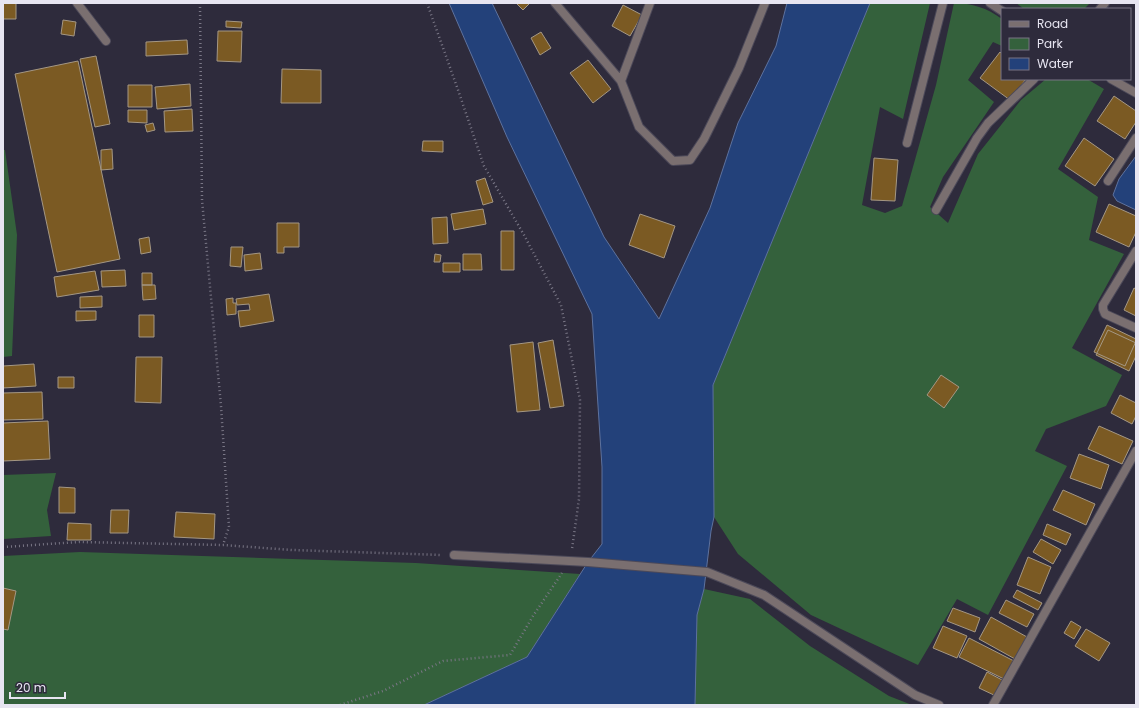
<svg xmlns="http://www.w3.org/2000/svg" width="1139" height="708" font-family="Poppins,sans-serif">
  <style>
    .green { fill: #34613c }
    .water { fill: #23417a; stroke: #5e729e }
    .building { fill: #7b5a23; stroke: #a49784 }
    .lines { fill: none; stroke-linecap: round; stroke-linejoin: round }
    .street-casing { stroke: #4c4959; stroke-width: 10 }
    .path { stroke: #7a7786; stroke-width: 2.5; stroke-dasharray: 1 3; stroke-linecap: butt }
    .street { stroke: #7a6f70; stroke-width: 8 }
  </style>
  <rect width="100%" height="100%" fill="#2e2b3c"/>
  <!-- green -->
  <path class="green" d="M870,3h60l-27,116 -23,-12 -18,98 23,8 17,-7 34,-121 18,-82c18,0 33,5 48,16v27l-9,-4 -25,38 26,22 -51,75 -13,30 18,16 30,-69 43,-54 25,-21h41l17,10 -46,80 40,28 -9,43 35,14 -52,94 50,27 -16,31 -60,23 -11,22 32,15 -79,149 -31,-16 -39,66 -107,-50 -73,-61 -24,-37 -1,-132z
    M1016,3h74l-6,6h-60z
    M3,150h2l12,85 -5,121 -9,1z
    M56,473l-9,37 4,26 -48,3v-64z
    M80,552l336,11 164,11 -53,83 -103,48h-421v-149z
    M704,589l46,10 60,47 79,50 23,9h-217l2,-90z"/>
  <!-- water -->
  <path class="water" d="M449,3h43l112,234 55,82 51,-111 28,-85 38,-77 11,-43h83l-157,382 1,132 -3,14 -7,58 -7,26 -2,90h-271l103,-48 61,-95 14,-18v-77l-10,-153 -85,-177z
    M1136,156v54l-19,-9 -4,-6 6,-16z"/>
  <!-- building -->
  <path class="building" d="M3,3h13v16h-13z
    M516,3h14l-7,7z
    M623,5l19,10 -12,21 -18,-10z
    M63,20l13,2 -2,14 -13,-2z
    M226,21l16,1 -1,6 -15,-1z
    M218,31h24l-1,31 -24,-1z
    M541,32l10,16 -11,7 -9,-17z
    M187,40l1,14 -42,2v-14z
    M1000,52l2,2v25h24l-16,21 -30,-22z
    M96,56l14,68 -15,3 -15,-68z
    M588,60l23,29 -18,14 -23,-30z
    M78,61l42,198 -63,13 -42,-198z
    M282,69l39,1v33h-40z
    M190,84l1,22 -34,3 -2,-22z
    M128,85h24v22h-24z
    M1114,96l22,15v11l-11,17 -28,-18z
    M192,109l1,22 -28,1 -1,-21z
    M128,110h19v13l-19,-1z
    M153,123l2,7 -8,2 -2,-7z
    M1084,138l30,21 -19,27 -30,-20z
    M423,141h20v11l-21,-1z
    M112,149l1,20 -12,1v-20z
    M874,158l24,2 -3,41 -24,-1z
    M485,178l8,24 -10,3 -7,-24z
    M1109,204l27,12v16l-7,15 -33,-15z
    M483,209l3,15 -32,6 -3,-16z
    M640,214l35,12 -11,32 -35,-13z
    M447,217l1,26 -15,1 -1,-26z
    M277,223h22v24h-15v6h-7z
    M501,231h13v39h-13z
    M149,237l2,15 -10,2 -2,-15z
    M231,247h12l-2,20 -11,-1z
    M260,253l2,16 -17,2 -1,-16z
    M435,254l6,1 -1,7h-6z
    M463,254h18l1,16h-19z
    M443,263h17v9h-17z
    M125,270l1,16 -24,1 -1,-16z
    M95,271l4,19 -42,7 -3,-20z
    M142,273h10v12h-10z
    M142,285h13l1,14 -13,1z
    M1134,288l2,1v27l-12,-6z
    M269,294l5,27 -34,6 -2,-16 12,-1 -1,-6 -12,1 -1,-6z
    M102,296v11l-22,1v-11z
    M233,298v5h3v11l-9,1 -1,-16z
    M76,311h20v9l-20,1z
    M139,315h15v22h-15z
    M1107,325l29,14v2l-11,25 -31,-14z
    M1108,330l28,13v13l-7,15 -33,-16z
    M553,340l11,66 -14,2 -12,-65z
    M533,342l7,68 -23,2 -7,-67z
    M136,357h26l-1,46 -26,-1z
    M34,364l2,22 -33,2v-22z
    M941,375l18,12 -15,21 -17,-13z
    M58,377h16v11h-16z
    M42,392l1,27 -40,1v-27z
    M1120,395l16,8v13l-4,8 -21,-11z
    M48,421l2,38 -47,2v-38z
    M1099,426l34,15 -11,23 -34,-15z
    M1079,454l30,11 -8,24 -31,-11z
    M59,487l16,1v25h-16z
    M1063,490l32,14 -9,21 -33,-15z
    M111,510h18l-1,23h-18z
    M176,512l39,2 -1,25 -40,-2z
    M68,523l23,1v16h-24z
    M1047,524l24,10 -5,11 -23,-10z
    M1041,539l20,11 -8,14 -20,-12z
    M1028,557l23,10 -11,27 -23,-9z
    M3,588l13,3 -8,39 -5,-1z
    M1017,590l25,13 -4,7 -25,-13z
    M1006,600l28,14 -7,13 -28,-14z
    M953,608l27,10 -5,14 -28,-11z
    M991,617l36,20 -12,22 -36,-20z
    M1071,621l10,6 -7,12 -10,-6z
    M943,626l24,10 -10,22 -24,-10z
    M1086,629l24,14 -11,18 -24,-15z
    M969,638l45,23 -10,18 -45,-22z
    M987,672l17,9 -8,15 -17,-8z"/>
  <g class="lines">
    <defs>
      <path id="street" d="M77,3l29,38
        M555,3l66,78 18,46 34,34 17,-1 14,-21 35,-71 26,-65
        M990,3l12,8
        M1100,9l5,-6
        M1111,79l25,14
        M621,81l29,-78
        M907,143l36,-140
        M1108,181l28,-43
        M936,210l41,-72 11,-15 46,-44
        M1136,251l-33,54v4l2,5 31,14
        M454,555l134,7 119,10 57,23 151,100 24,10
        M993,705l143,-254"/>
    </defs>
    <!-- street casing -->
    <use href="#street" class="street-casing"/>
    <!-- path -->
    <path class="path" d="M200,3l2,197 19,206 8,121 -6,18
      M427,3l30,84 27,79 40,69 37,70 19,95 -1,99 -7,50
      M3,547l76,-5 144,3 69,5 150,5
      M340,705l43,-14 60,-30 67,-6 23,-39 29,-43"/>
    <!-- street -->
    <use href="#street" class="street"/>
  </g>
  <!-- border -->
  <rect width="1139" height="708" fill="none" stroke="#e7e5f1" stroke-width="8"/>
  <!-- legend -->
  <rect x="1001" y="8" width="130" height="72" fill="#2e2b3c" stroke="#787584"/>
  <rect x="1009" y="21" width="20" height="6" fill="#7a6f70" stroke="#787584"/>
  <text x="1037" y="28" font-size="12" fill="#e7e5f1">Road</text>
  <rect x="1009" y="38" width="20" height="12" fill="#34613c" stroke="#787584"/>
  <text x="1037" y="48" font-size="12" fill="#e7e5f1">Park</text>
  <rect x="1009" y="58" width="20" height="12" fill="#23417a" stroke="#787584"/>
  <text x="1037" y="68" font-size="12" fill="#e7e5f1">Water</text>
  <!-- scale -->
  <path d="M10 692v6h55v-6" fill="none" stroke="#e7e5f1" stroke-width="2"/>
  <text x="16" y="692" font-size="12" fill="#e7e5f1" stroke="#2e2b3c" stroke-width="3" paint-order="stroke">20 m</text>
</svg>
